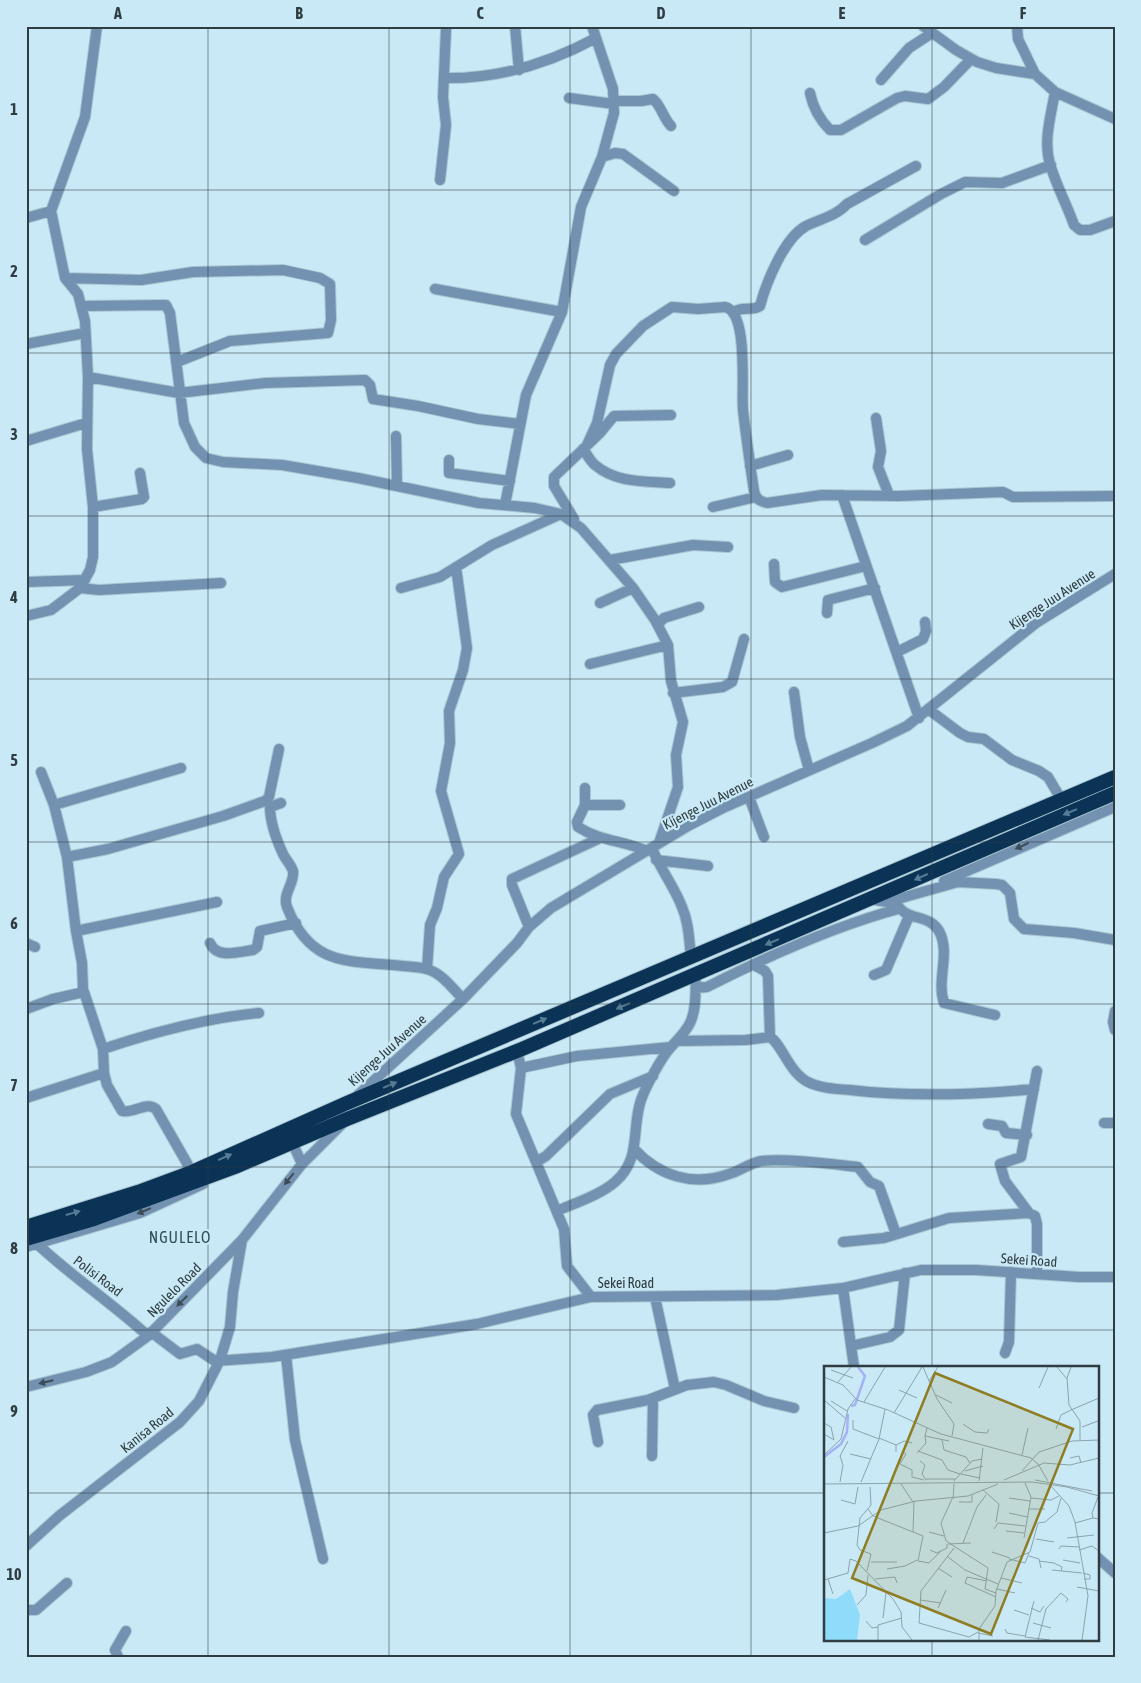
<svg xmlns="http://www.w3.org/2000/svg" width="1141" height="1683" font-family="'Asap Condensed',sans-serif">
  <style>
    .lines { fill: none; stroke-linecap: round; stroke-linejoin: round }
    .minor-casing { stroke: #aac6d2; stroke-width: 12 }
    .highway-casing { stroke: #aac6d2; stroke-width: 16 }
    .minor { stroke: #7391b0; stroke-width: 10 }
    .highway { stroke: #0a3356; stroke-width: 14 }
    .oneway { fill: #567c96 }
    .oneway2 { fill: #3d4d57 }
    .grid { fill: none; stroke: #2f3c41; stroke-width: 1; stroke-opacity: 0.55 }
    .labels { text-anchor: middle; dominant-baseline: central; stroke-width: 4.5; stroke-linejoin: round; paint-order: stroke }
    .street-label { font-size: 14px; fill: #2f3c41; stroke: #c9e9f6 }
    .quarter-label { font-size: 16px; letter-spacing: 1px; fill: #334f5a; stroke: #c9e9f6 }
    .inset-river { fill: none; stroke: #a4b1f8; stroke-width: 2.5 }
    .inset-road { fill: none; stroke: #8ba4ae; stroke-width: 1 }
    .view { fill: #8f7d23; fill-opacity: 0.15; stroke: #8f7d23; stroke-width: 2.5 }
    .inset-edge { fill: none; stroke: #2f3c41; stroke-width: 2.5 }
    .neatline { fill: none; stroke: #2f3c41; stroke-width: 2 }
    .grid-label { font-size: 16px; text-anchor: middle; font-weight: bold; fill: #2f3c41 }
  </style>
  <rect width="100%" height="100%" fill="#c9e9f6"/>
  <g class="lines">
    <defs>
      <path id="minor" d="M515,26l4,44
        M923,26l33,24 21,12 19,6 39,6 20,18 60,27
        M1017,26l1,13 17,35
        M444,78c55,1 104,-14 152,-40
        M881,80l28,-32 23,-15
        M1055,92c-4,23 -12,49 -5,72 6,21 17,41 24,61l6,5h10l25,-9
        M810,93c3,15 10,27 20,37h11l56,-32 8,-2 23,3 16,-12 27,-28
        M569,98l45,6
        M615,101h26l12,-2c8,6 10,19 18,27
        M602,157l13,-4 8,1 51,37
        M440,180l6,-55 -3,-28 3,-68
        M26,218l25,-7
        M865,240l76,-46 24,-12 37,1 49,-18
        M65,278l76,2 52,-8 90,-2 37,8 10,6 1,36 -3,13 -98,8 -53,21
        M435,289l127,23
        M82,306l84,-1 4,8 14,110 11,24 11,11 17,4 59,3 76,13 121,25 56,5 26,6 20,14 52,60 22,32 13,25 3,36 12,41 -7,33 2,32 -19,56
        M733,313c8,-8 18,-1 27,-7 6,-23 24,-68 46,-80 14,-7 30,-10 41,-22l69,-38
        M26,344l59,-11
        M88,377l91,16 86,-10 100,-3 5,5 3,14 45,7 60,13 42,5
        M876,418l5,33 -3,16 11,28
        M396,436l1,50
        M26,441l60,-18
        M587,445l10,-22 13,-58 6,-11 27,-28 29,-19 26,2 27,-2c24,5 16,84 18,103 3,27 7,54 11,81 2,8 5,10 13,12l55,-8 77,1 104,-4 10,5 102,-1
        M583,449c4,5 7,12 12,16 21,18 49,16 75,18
        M449,460v13l61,8
        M750,466l38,-11
        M842,495l77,223
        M505,505l21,-110 36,-83 19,-105 21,-50 12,-44 -1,-24 -21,-63
        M93,507l49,-8 2,-2 -4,-24
        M713,507l43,-10
        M574,519l-20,-33v-9l45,-43 15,-18 57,-1
        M610,560l83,-15 35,2
        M774,564l1,18 7,5 84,-21
        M26,582l59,-2
        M80,588l19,2 122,-7
        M401,588l39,-11 52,-32 69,-31
        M600,603l33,-15
        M827,613l1,-13 47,-12
        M26,616l25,-6 29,-22 10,-18 3,-13v-50l-6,-58 1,-72 -3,-56 -7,-27 -13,-16 -14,-67 34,-94 12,-91
        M658,624l6,-6 35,-11
        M897,652l26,-13 3,-8 -1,-9
        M590,664l78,-19
        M794,692l6,45 9,33
        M673,693l50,-6 9,-5 12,-43
        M928,709l32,24 8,4 16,2 28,21 27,11 9,6 13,22
        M41,772l13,33 13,52 9,74 6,32 1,26 20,60 1,24 3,12 15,26c12,3 23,-10 34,-2l32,56
        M585,788v17l-8,17 1,5c24,15 44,13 69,24
        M749,797l15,40
        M281,803l-11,4c0,15 7,34 13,47 3,6 8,11 10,17 2,12 -11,23 -6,36 24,61 62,53 116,59 9,1 21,1 29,5 12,5 22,19 31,28
        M54,805l127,-37
        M585,805h35
        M652,848c8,21 22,38 30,59 7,16 7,33 9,50
        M67,857l41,-8 115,-33 42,-15 4,-4 10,-48
        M656,860l52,6
        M944,881l171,-74
        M869,899l18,3 71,-20 38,2 6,1 8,8 4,26 10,10 50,4 41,7
        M896,902c8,20 33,11 43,29 12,22 -3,49 5,72l51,12
        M529,927l-17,-42v-6l86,-40
        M76,931l141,-29
        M26,943l9,4
        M210,943c7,16 27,9 43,7l4,-3 3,-16 36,-8
        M754,965l11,6 3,5 2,61
        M427,969l3,-44 7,-17 7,-31 15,-23 -18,-63 9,-48 -1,-32 14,-41 4,-22 -11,-81
        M874,975l12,-5 23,-54
        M696,988l11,-1c61,-31 125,-60 191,-78
        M26,1009l27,-10 31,-7
        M1115,1011l-2,11 2,8
        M677,1041l69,-1 24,-3c11,6 18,33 36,44 12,7 30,8 44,9 61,7 123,5 184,-1
        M103,1049c51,-17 103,-31 156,-36
        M517,1051l4,17 -5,46 48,115 3,37 24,31
        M521,1068l56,-12 94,-9
        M357,1096l106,-97 54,-56 12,-16 22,-19 137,-82 35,-18 149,-65 35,-17 129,-103 79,-49
        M26,1098l78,-25
        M1104,1123h11
        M988,1124l14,2 4,7 21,2
        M292,1142l10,22
        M634,1149c25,27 59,38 95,25 11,-3 21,-11 32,-13 26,-3 70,3 97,6l12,15 9,4 17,48
        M536,1162l10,-6 64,-62 43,-18
        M557,1211c18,-8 43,-16 58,-29 27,-23 16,-53 26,-82 5,-14 20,-42 30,-53 7,-8 14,-14 19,-24 7,-15 5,-32 6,-49
        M1029,1213l-24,-32 -5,-17 21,-7 16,-86
        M35,1242c36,34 77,61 113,94
        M843,1242l41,-4 65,-20 80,-5 6,3 2,8v50
        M26,1247l114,-34 63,-29
        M843,1288l11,79
        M655,1297l20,92
        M151,1332l29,22 17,-5 18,12 57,-4 205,-33 114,-27 186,-2 66,-7 78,-18h55l103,7h36
        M851,1346l39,-9 9,-7 6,-57
        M1005,1353l4,-11 2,-70
        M286,1355l9,85 28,119
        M26,1387l60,-15 26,-10 36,-26 94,-96 60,-76 41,-41
        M598,1442l-5,-27 4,-5 51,-10 39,-15 27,-3 12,3 38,16 30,7
        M652,1456l1,-58
        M26,1546l33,-30 121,-94 19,-21 21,-41 10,-33 3,-35 9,-52
        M1097,1557l18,16
        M26,1610h10l31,-27
        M118,1657l-3,-7 11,-19"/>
      <path id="highway" d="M26,1227l112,-35 54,-20 155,-69 768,-326
        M26,1239l68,-20 141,-52 112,-48 175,-70 593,-256"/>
    </defs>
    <!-- minor casing -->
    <use href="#minor" class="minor-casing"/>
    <!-- highway casing -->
    <use href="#highway" class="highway-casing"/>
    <!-- minor -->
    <use href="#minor" class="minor"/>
    <!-- highway -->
    <use href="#highway" class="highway"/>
  </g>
  <!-- one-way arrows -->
  <defs><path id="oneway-solid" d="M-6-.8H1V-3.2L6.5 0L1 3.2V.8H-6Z" transform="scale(1.25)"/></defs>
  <g class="oneway">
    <use href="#oneway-solid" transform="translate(1070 812) rotate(157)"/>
    <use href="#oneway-solid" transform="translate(921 877) rotate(156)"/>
    <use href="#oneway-solid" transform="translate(772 942) rotate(157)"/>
    <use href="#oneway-solid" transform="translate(623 1006) rotate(157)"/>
    <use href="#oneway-solid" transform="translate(540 1021) rotate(-23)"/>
    <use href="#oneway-solid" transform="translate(390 1085) rotate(-23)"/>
    <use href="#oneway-solid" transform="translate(225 1157) rotate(-24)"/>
    <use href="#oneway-solid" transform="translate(73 1213) rotate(-16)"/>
  </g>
  <g class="oneway2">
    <use href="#oneway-solid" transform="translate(1022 846) rotate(156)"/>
    <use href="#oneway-solid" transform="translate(289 1179) rotate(129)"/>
    <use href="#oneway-solid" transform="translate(144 1211) rotate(158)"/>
    <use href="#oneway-solid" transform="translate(182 1301) rotate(135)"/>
    <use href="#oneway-solid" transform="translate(46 1382) rotate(167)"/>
  </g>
  <!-- grid -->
  <path class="grid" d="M208,26v1631M389,26v1631M570,26v1631M751,26v1631M932,26v1341M26,190h1089M26,353h1089M26,516h1089M26,679h1089M26,842h1089M26,1004h1089M26,1167h1089M26,1330h1089M26,1493h799M1097,1493h18M932,1639v18"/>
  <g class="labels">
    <!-- street labels -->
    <g class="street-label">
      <text transform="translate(1052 599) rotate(-33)">Kijenge Juu Avenue</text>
      <text transform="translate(708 803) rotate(-27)">Kijenge Juu Avenue</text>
      <text transform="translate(387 1050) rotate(-42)">Kijenge Juu Avenue</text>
      <text transform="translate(1029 1260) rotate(4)">Sekei Road</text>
      <text transform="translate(98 1276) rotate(37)">Polisi Road</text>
      <text x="626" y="1283">Sekei Road</text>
      <text transform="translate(174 1290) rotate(-45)">Ngulelo Road</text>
      <text transform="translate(147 1430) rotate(-39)">Kanisa Road</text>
    </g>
    <!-- quarter labels -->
    <g class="quarter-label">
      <text x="180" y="1237">NGULELO</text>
    </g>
  </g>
  <!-- overview -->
  <g transform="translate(824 1366)">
    <rect width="275" height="275" fill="#c9e9f6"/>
    <path d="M26,223l10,26 -3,25h-33v-42l12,1z" fill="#8edcfa"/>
    <path class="inset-river" d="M27,40l4,-1 10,-29 -7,-9M0,91l17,-13 6,-12 1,-18"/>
    <path class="inset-road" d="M99,1l14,32 17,25 -2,12M233,1l10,12M247,1l-4,11 2,27 11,16v19M7,4l22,8M0,11l19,8 14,15 31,10 53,24 90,24 7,6M105,15l9,-14M14,16l13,-15M215,22l9,-21M75,24l18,8M112,29l16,8M0,34l21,18M7,35l16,10M40,36l21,-35M247,44l28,-12M70,47l28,-46M29,54v9l26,10M0,57l7,4 3,13 -10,-6M139,58l12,8 12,1 2,-4M258,61l16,-6M103,62l-2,8 24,5M232,63l5,-14 10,-5M55,72l17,7v7M118,74l2,10 22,7 4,6M72,79l8,-4 8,2M78,85l4,3 -6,10 12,6v7l12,3M94,85l24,9 6,10 12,4M93,87l9,-10 -1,-7M26,88l21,5M0,89l17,-16 7,-30 7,-10M198,89l6,-27M246,92l9,-2 2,7M96,95l5,4 -3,9 4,6M214,98l10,17M141,105l18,-5M198,105l17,-19 33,-11 27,-1M137,108l19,4M102,113h29M180,114l40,-17 26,2 29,-7M211,114l57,11M130,115l18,-20 10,-2M155,115l4,-33M16,116l3,-17 -3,-9 8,-15M37,116l18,-43 6,-30M0,118l208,-2 35,5 32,9M77,118l12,18M227,120l18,20 6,16 13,74 -6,44M159,124l16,14 -3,18M274,131l-6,16 1,5 6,1M185,132l21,3M207,132l20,2 8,-4M128,133l-11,24 5,18 42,27 -3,21 11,4M129,133l1,-15M17,134l14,4 3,-17M135,136h13v-7M44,143l5,7 50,20 -5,25 11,2 12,-12M205,143h16M185,147l18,4M251,157l18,-5M170,163l4,-6 27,3M182,165l18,2M89,166l1,-31M105,166l15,4M0,167l34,-7 23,-16 35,-9 52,-5 30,-12M200,172l7,-41 -6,-14M243,172l27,-3M212,173l18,3M139,177l14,-36 9,-12M124,178l23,-1M130,182l-33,43 -2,32 50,14 9,-5M235,183l2,-3 18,1M106,184l7,3 10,-5v-4M255,184l13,-4 7,5M168,186l18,6M205,190l10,3 2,9M124,191l17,13 33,14M185,193l16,4 4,-10M239,194l17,3M215,195l15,2 8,4 -1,4M47,196h26M114,202l14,9M63,203l18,-3 12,-6M228,204l30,3M43,205l4,-17 -11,-4 -3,-5 3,-27 11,-13 -1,-18M259,207l7,2v4h-6M177,212l21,5M4,213l5,15M51,213l20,-2 2,6M0,214l24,-7 2,-14 6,2 37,38 8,13 1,15 10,13M163,215l-20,-4 -2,6 31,14M253,221l22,4M173,223l18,4M96,234l21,3M210,235l-9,36 25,3M33,239l9,-10 2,-20M114,242l8,-18M207,242l9,4 4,-6M190,244l15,5M59,252l3,-25M42,255l6,7 6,-1M209,257l18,5M181,263l2,4 18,3M154,267l15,3M54,274v-15l24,-7M155,274v-11l16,-23 1,-15 11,-29 23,-10 8,-29 7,-1 12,-10 4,-14M214,274l8,-31 15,-16 7,6 -2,3"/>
    <path class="view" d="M111,7l138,56 -82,205 -139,-56z"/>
    <rect width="275" height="275" class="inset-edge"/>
  </g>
  <!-- border -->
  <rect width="1141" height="1683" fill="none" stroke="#c9e9f6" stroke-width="55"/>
  <rect x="28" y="28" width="1086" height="1628" class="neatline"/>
  <g class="grid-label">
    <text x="118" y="19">A</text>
    <text x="299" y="19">B</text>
    <text x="480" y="19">C</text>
    <text x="661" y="19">D</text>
    <text x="842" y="19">E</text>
    <text x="1023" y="19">F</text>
    <text x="14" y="115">1</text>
    <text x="14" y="277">2</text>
    <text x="14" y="440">3</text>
    <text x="14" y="603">4</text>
    <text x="14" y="766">5</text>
    <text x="14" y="929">6</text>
    <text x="14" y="1091">7</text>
    <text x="14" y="1254">8</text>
    <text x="14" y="1417">9</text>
    <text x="14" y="1580">10</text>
  </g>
</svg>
